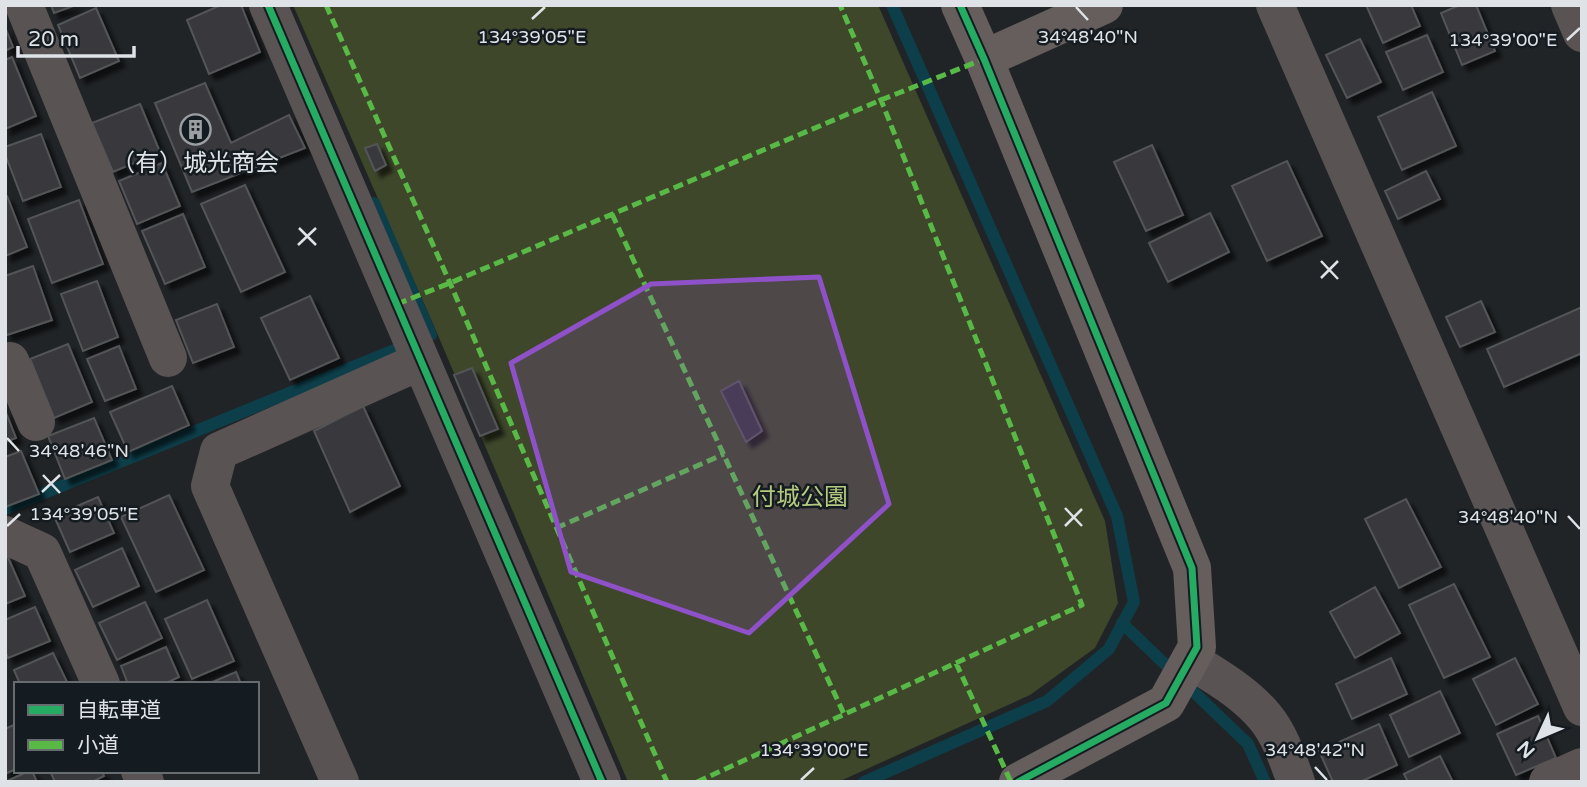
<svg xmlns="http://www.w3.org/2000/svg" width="1587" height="787" font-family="'Varela Round','Noto Sans JP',sans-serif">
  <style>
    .green { fill: #3e472a }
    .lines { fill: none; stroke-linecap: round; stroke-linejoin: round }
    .stream { stroke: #0d3f4a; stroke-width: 12 }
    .building { fill: #38393c; stroke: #535457; stroke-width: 2; filter: url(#shadow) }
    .street { stroke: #5a5353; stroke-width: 38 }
    .secondary { stroke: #665e5d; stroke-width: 38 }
    .quiet { stroke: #58b947; stroke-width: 5; stroke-dasharray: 10 5; stroke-linecap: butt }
    .cycleway-casing { stroke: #151c21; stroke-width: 11 }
    .cycleway { stroke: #26ab63; stroke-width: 7 }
    .marked { fill: #8f51c7; fill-opacity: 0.2; stroke: #8f51c7; stroke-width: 5; stroke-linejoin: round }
    .ticks { fill: none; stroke: #dfe3e7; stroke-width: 2.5 }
    .labels { text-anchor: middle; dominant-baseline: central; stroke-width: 5; stroke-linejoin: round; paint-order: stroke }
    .poi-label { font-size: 24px; fill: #dfe3e7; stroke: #151c21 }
    .park-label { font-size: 24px; fill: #b5ca7f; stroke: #151c21 }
    .ticks-label { font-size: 18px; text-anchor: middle; fill: #dfe3e7; stroke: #151c21; stroke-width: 5; stroke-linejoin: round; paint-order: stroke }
  </style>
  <defs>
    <filter id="shadow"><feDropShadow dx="6" dy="6" stdDeviation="2" flood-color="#0009"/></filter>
  </defs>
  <rect width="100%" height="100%" fill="#212427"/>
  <!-- green -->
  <path class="green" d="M293,5h585l227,516 13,82 -23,45 -65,47 -192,87h-210l-191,-449z"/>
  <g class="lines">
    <!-- stream -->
    <path class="stream" d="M5,509l426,-174 -57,-132
      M1122,623l126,121 17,38
      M864,782l183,-81 62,-52 25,-47 -17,-86 -225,-511"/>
  </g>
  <!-- building -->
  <path class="building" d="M51,5h25l-22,8z
    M221,5h20l19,47 -51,22 -22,-54z
    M1366,5h45l9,21 -37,17z
    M1460,5h16l19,46 -33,14 -21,-52z
    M96,8l23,53 -39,17 -22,-53z
    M5,27l8,20 -8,4z
    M1427,35l16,37 -40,18 -17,-38z
    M1360,39l21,43 -34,16 -21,-43z
    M12,57l24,59 -31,13v-69z
    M205,83l26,60 58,-28 16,33 -113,44 -37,-89z
    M1432,92l24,54 -54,24 -24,-53z
    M140,104l20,48 -47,20 -21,-49z
    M41,134l20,53 -38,14 -18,-47v-7z
    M377,144l9,21 -11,6 -10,-23z
    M1152,145l31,70 -37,16 -32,-69z
    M1287,161l35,75 -55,25 -35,-75z
    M162,163l18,43 -43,18 -18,-43z
    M1426,171l14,28 -42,20 -13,-28z
    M245,185l40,87 -44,20 -40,-88z
    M5,196h2l20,51 -22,9z
    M79,200l24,64 -51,19 -24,-64z
    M1210,213l19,39 -61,30 -19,-39z
    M183,214l22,53 -40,17 -23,-53z
    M33,266l19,54 -45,15 -2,-3v-56z
    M97,281l21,56 -35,14 -22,-57z
    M310,296l29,62 -49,22 -29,-62z
    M1481,301l14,31 -35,15 -14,-30z
    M217,304l17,43 -41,16 -17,-43z
    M1582,307v46l-78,34 -17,-38z
    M68,344l24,58 -38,16 -24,-59z
    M119,346l17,43 -31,12 -18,-42z
    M472,368l26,61 -18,7 -26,-61z
    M739,381l23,50 -16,11 -25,-51z
    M172,386l17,39 -61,27 -18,-40z
    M363,406l37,80 -50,26 -36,-81z
    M5,410l11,28 -11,4z
    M94,418l18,42 -47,19 -17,-43z
    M21,451l18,43 -34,13v-50z
    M169,495l35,75 -48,22 -35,-75z
    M98,497l16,36 -44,19 -16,-36z
    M1406,499l35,68 -42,21 -34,-69z
    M122,548l17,38 -46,21 -18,-37z
    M7,555l18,41 -20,8v-48z
    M1454,584l36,73 -46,21 -35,-73z
    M1375,587l25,46 -45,25 -25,-46z
    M207,600l27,61 -42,18 -27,-60z
    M145,602l17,36 -45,22 -18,-37z
    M35,607l15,34 -42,17 -3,-7v-31z
    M166,647l13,30 -15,7h-36l-7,-18z
    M53,653l15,31h-48l-6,-14z
    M1391,658l16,36 -55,25 -16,-35z
    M1515,658l23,46 -42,21 -23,-46z
    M236,672l5,12h-33z
    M1440,691l20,42 -51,24 -19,-42z
    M1538,716l18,42 -40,17 -19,-41z
    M16,724v45l-11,5v-45z
    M1379,724l18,41 -37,17h-27l-14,-31z
    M1440,756l13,26h-45l-4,-8z
    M29,771h3l5,11h-32z
    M50,771h52l2,5 -12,6h-37z"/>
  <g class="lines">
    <!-- street -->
    <path class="street" d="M24,5l144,353
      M268,5l334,777
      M1275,5l307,702
      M1570,5l12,28
      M5,362l5,-1 26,61
      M5,535l37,17 59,132
      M1190,660c27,17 54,32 75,57 15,18 23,43 31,65
      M140,771l5,11
      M340,782l-130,-296 9,-35 202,-90
      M1548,782l34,-15"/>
    <!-- secondary -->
    <path class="secondary" d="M960,5l24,54 208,509 5,79 -31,56 -148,79
      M984,59l120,-54"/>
    <!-- quiet -->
    <path class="quiet" d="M326,5l124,278 217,499
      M612,214l232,500
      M397,304l53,-21 431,-183 103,-41
      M556,528l168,-74
      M956,663l55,119
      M697,782l385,-177 -201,-505 -41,-95"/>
    <defs>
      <path id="cycleway" d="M268,5l334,777
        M960,5l24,54 208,509 5,79 -31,56 -148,79"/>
    </defs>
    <!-- cycleway casing -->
    <use href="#cycleway" class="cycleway-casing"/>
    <!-- cycleway -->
    <use href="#cycleway" class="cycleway"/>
  </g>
  <!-- marked area -->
  <path class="marked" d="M819,277l70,227 -140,129 -178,-61 -60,-209 140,-79z"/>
  <!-- ticks -->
  <path class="ticks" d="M1076,7l12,13M532,19l13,-12M1567,40l13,-12M299,228l17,17M298,245l18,-17M1321,261l17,18M1321,278l17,-17M7,438l12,13M43,475l17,18M42,492l18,-17M1065,508l17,18M1568,516l12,13M7,526l13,-12M1065,526l17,-17M1315,767l12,13M801,780l13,-12"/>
  <!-- icons -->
  <defs>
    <symbol id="building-ring" viewBox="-11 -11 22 22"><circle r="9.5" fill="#151c21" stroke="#9ca0a4" stroke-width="1.5"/><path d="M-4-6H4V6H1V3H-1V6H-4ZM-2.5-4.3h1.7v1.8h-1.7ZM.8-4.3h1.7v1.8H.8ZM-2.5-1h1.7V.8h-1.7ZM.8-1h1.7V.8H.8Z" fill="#9ca0a4"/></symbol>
  </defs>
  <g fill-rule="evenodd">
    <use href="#building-ring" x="178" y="112" width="35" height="35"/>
  </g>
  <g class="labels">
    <!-- poi labels -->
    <g class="poi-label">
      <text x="195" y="163">（有）城光商会</text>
    </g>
    <!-- park labels -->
    <g class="park-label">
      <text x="800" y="497">付城公園</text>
    </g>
  </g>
  <g class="ticks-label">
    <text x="532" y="43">134°39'05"E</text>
    <text x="1088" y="43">34°48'40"N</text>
    <text x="1503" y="46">134°39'00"E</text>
    <text x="79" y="457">34°48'46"N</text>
    <text x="84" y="520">134°39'05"E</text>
    <text x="1508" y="523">34°48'40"N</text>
    <text x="1315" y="756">34°48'42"N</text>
    <text x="814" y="756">134°39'00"E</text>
  </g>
  <!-- border -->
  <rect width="1587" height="787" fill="none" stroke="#dfe3e7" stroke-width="14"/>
  <!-- legend -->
  <rect x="14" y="682" width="245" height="91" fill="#151c21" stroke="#666c70" stroke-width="2"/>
  <rect x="28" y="705" width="35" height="10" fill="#26ab63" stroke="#666c70" stroke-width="2"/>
  <text x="77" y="717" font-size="21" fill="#dfe3e7">自転車道</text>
  <rect x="28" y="740" width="35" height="10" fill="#58b947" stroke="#666c70" stroke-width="2"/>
  <text x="77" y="752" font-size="21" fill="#dfe3e7">小道</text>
  <!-- north arrow -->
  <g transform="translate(1538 738) rotate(226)" stroke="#151c21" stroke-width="5" paint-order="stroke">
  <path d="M0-5L12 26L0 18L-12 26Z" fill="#dfe3e7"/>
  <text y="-10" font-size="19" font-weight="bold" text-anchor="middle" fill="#dfe3e7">N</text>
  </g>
  <!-- scale -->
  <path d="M18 46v10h116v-10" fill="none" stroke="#dfe3e7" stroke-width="3.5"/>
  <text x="28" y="46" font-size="21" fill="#dfe3e7" stroke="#151c21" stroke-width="5" paint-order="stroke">20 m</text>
</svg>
